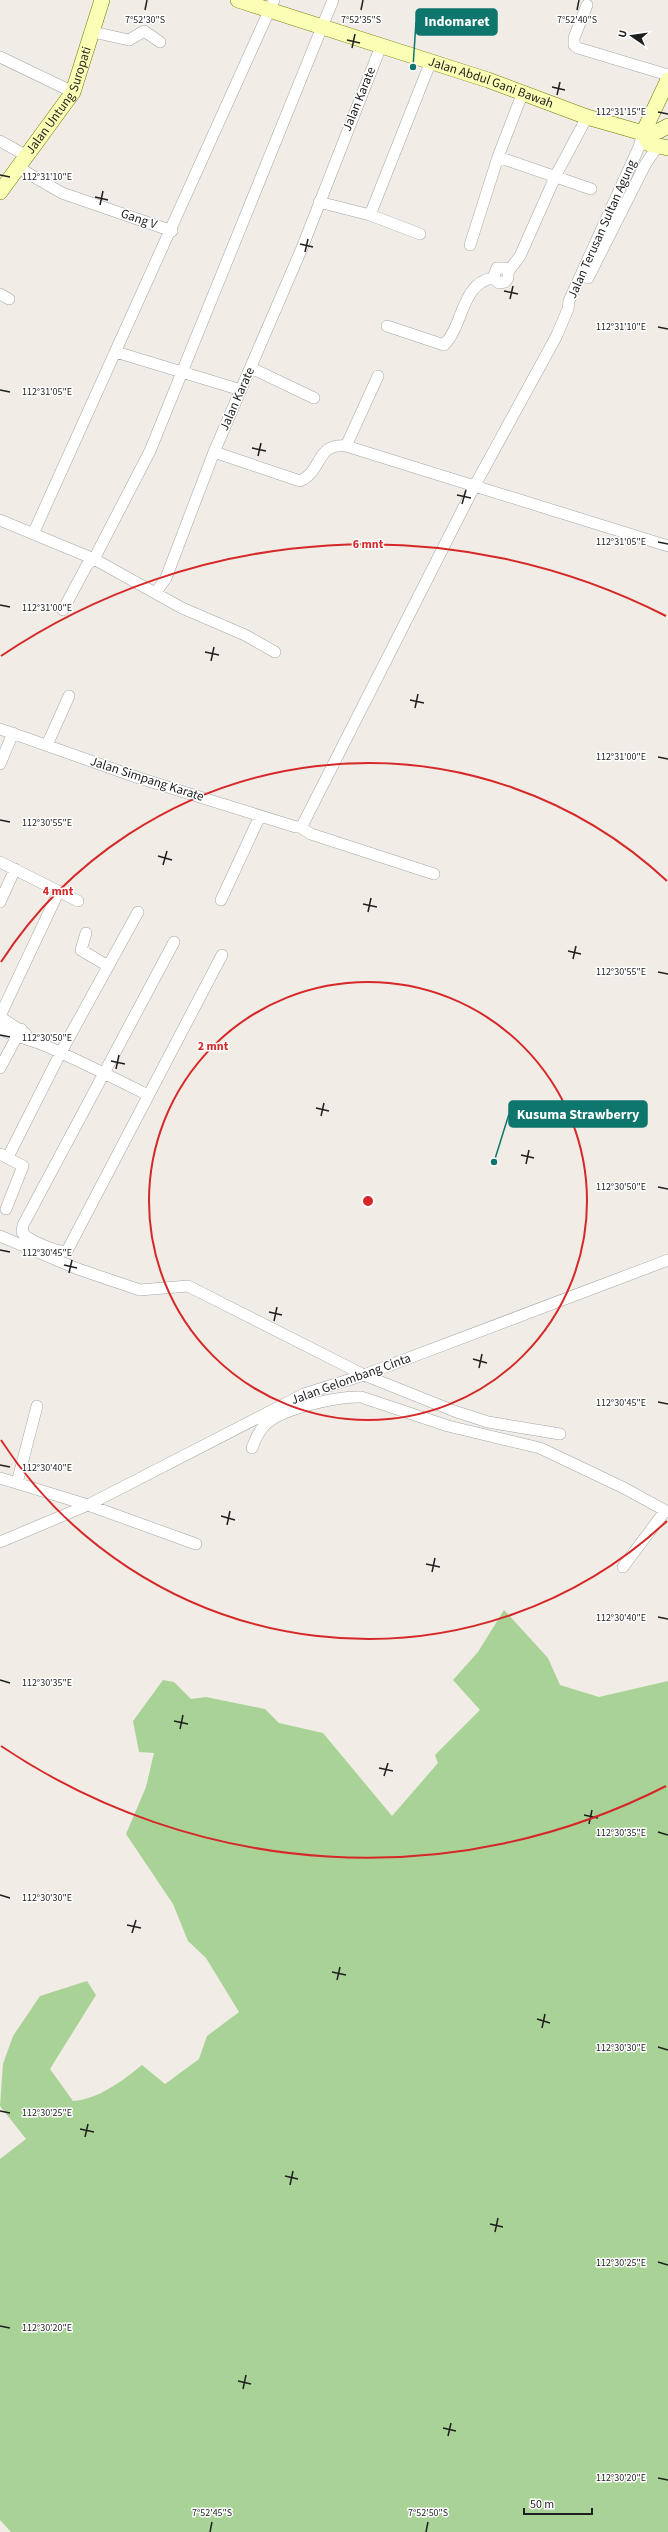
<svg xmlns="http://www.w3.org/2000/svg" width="668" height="2532" font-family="'Source Sans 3',sans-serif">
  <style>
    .forest { fill: #a9d396 }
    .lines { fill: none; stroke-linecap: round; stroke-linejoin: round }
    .street-casing { stroke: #a6a6a6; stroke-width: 12 }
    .secondary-casing { stroke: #707c00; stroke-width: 16 }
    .street { stroke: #fff; stroke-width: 11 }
    .secondary { stroke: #fbfeb5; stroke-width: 15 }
    .ticks { fill: none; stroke: #1f1f1f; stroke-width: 1.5 }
    .ring { fill: none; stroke: #d62828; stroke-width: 2 }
    .labels { text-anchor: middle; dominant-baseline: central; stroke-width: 3; stroke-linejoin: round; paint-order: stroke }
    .street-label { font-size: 13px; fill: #1f1f1f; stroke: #fff }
    .ticks-label { font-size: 10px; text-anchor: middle; fill: #1f1f1f; stroke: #fff; stroke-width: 3; stroke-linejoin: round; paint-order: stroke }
    .centre { fill: #d62828; stroke: #fff; stroke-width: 2 }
    .ring-label { font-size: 12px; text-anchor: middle; font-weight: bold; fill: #d62828; stroke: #fff; stroke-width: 3; stroke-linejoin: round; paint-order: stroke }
    .leader { fill: none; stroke: #0f766e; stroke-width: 1.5 }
    .callout-dot { fill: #0f766e; stroke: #fff; stroke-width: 1.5 }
    .callout { fill: #0f766e; stroke: #0f766e; stroke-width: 1.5 }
    .callout-label { font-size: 14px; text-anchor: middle; font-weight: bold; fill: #fff }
  </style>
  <rect width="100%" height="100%" fill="#f1ece5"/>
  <!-- forest -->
  <path class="forest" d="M504,1610l44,48 12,27 39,12 69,-16v851h-657l-11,-12v-361l26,-20 -26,-33 3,-42 10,-28 27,-40 47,-15 9,14 -46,74 23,32c24,-1 51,-21 69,-36l23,19 34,-25 8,-23 32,-24 -33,-54 -18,-17 -15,-37 -47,-70 20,-47 8,-34 -15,-1 -6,-31 30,-41 11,2 17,17 15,-2 59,12 14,14 44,10 69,83 46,-53 -3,-8 45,-45 -27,-30 25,-28z"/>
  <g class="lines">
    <defs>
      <path id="street" d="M587,5l-13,33v7l4,3 90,27
        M93,32l36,8 15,-9 16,11
        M0,57l73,35
        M0,141l27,15
        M498,157l93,32
        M19,168l43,25 110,38
        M319,202l51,13 50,19
        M370,215l61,-154
        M470,245l28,-88 25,-65
        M508,272l-3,-4h-8l-4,10 6,5 6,-1 3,-4v-6l12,-16 36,-81 31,-58
        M588,278l57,-113 12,-18
        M0,294l9,5
        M387,326l57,19c20,-20 17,-62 49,-67
        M116,352l125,38
        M251,368l63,30
        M346,446l32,-70
        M214,452l86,29c23,-10 15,-38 46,-35l322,100
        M0,520l94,39 88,49 63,27 30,17
        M33,534l241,-534
        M156,592l10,-14 48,-126 88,-204 79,-202
        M63,610l24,-45 7,-6 56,-108 183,-451
        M0,729l139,49 157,49 6,-1 172,-339 82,-150 12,-28 1,-8 70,-154 4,-14
        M47,745l22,-49
        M0,764l13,-31
        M300,827l11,7 123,40
        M0,862l78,39
        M221,900l39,-84
        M0,902l15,-33
        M86,933l-5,17 27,16
        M174,942l-151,283 -1,7c2,7 39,22 45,19l155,-296
        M0,1016l59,-125
        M0,1017l26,17
        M0,1029c15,8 30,10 46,17 34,15 68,32 102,49
        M0,1068l21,-39
        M0,1154l23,12 -17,43
        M8,1157l53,-105 77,-140
        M0,1236l78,33 62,21 48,-4 176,89 90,36 34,11 72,12
        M252,1448c3,-8 6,-16 12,-22 15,-17 74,-30 97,-29l87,29 92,22 84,40 44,24
        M0,1478l88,27 108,39
        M17,1483l20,-77
        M0,1542l88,-37 216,-111 60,-19 304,-115
        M623,1567l42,-56"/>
      <g id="secondary">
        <path id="s1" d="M238,0l250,80 99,37 56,16 16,-2 9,-5"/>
        <path d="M643,133l25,-53"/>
        <path d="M643,133l6,11 19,4"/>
        <path id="s2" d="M0,192l73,-100 29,-92"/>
      </g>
    </defs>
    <!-- street casing -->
    <use href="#street" class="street-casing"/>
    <!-- secondary casing -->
    <use href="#secondary" class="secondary-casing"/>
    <!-- street -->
    <use href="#street" class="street"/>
    <!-- secondary -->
    <use href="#secondary" class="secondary"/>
  </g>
  <!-- ticks -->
  <path class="ticks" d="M145,10l2,-10M361,10l2,-10M577,10l2,-10M347,40l13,3M352,48l3,-14M552,87l13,3M557,95l3,-13M658,112l10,2M0,175l10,2M95,197l13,3M100,205l3,-14M300,244l13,3M305,252l3,-13M504,291l14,3M510,299l3,-13M658,327l10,2M0,390l10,2M252,448l14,3M258,456l3,-13M457,495l14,3M462,504l4,-14M658,542l10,2M0,605l10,2M205,652l14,3M211,661l3,-14M410,700l14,3M415,708l3,-14M658,757l10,2M0,820l10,2M158,856l14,4M163,865l4,-14M363,904l14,3M368,912l3,-14M568,951l13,3M573,959l3,-13M658,972l10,2M0,1035l10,2M111,1061l14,3M116,1069l3,-14M316,1108l13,3M321,1116l3,-13M521,1155l13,3M526,1164l3,-14M658,1187l10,2M0,1250l10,2M64,1265l13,3M69,1273l3,-13M269,1312l13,3M274,1321l3,-14M473,1359l14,4M479,1368l3,-14M658,1402l10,2M0,1465l10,2M221,1516l14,4M227,1525l3,-14M426,1564l14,3M432,1572l3,-14M658,1617l10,2M0,1680l10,3M174,1721l14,3M180,1729l3,-14M379,1768l14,3M384,1776l4,-13M584,1815l14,3M589,1824l3,-14M658,1832l10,3M0,1895l10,3M127,1925l14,3M132,1933l4,-13M332,1972l14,3M337,1980l3,-13M537,2019l13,4M542,2028l3,-14M658,2047l10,3M0,2111l10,2M80,2129l14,3M85,2137l3,-13M285,2176l13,3M290,2185l3,-14M490,2224l13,3M495,2232l3,-14M658,2262l10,3M0,2326l10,2M238,2381l13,3M243,2389l3,-14M443,2428l13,3M448,2436l3,-13M658,2478l10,2M210,2532l2,-10M426,2532l2,-10"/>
  <!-- distance rings -->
  <g class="ring">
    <circle cx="368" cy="1201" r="219"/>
    <path d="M667 1521A438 438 0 0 1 1 1440M1 962A438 438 0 0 1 667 881"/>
    <path d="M666 1786A657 657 0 0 1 1 1746M1 656A657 657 0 0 1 666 616"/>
  </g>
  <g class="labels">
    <!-- street labels -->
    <g class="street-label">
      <text stroke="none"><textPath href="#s1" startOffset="266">Jalan Abdul Gani Bawah</textPath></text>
      <text transform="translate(359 99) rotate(-68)">Jalan Karate</text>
      <text stroke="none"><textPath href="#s2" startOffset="110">Jalan Untung Suropati</textPath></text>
      <text transform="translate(139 219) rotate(19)">Gang V</text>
      <text transform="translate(602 229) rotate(-66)">Jalan Terusan Sultan Agung</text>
      <text transform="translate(237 399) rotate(-66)">Jalan Karate</text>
      <text transform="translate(147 779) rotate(18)">Jalan Simpang Karate</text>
      <text transform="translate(351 1379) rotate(-20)">Jalan Gelombang Cinta</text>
    </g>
  </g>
  <g class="ticks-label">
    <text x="145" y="23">7°52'30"S</text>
    <text x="361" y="23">7°52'35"S</text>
    <text x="577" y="23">7°52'40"S</text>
    <text x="621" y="115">112°31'15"E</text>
    <text x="47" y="180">112°31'10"E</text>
    <text x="621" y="330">112°31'10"E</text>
    <text x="47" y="395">112°31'05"E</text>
    <text x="621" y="545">112°31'05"E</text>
    <text x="47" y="611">112°31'00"E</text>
    <text x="621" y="760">112°31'00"E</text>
    <text x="47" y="826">112°30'55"E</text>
    <text x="621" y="975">112°30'55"E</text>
    <text x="47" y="1041">112°30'50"E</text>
    <text x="621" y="1190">112°30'50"E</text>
    <text x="47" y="1256">112°30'45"E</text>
    <text x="621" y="1406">112°30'45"E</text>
    <text x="47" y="1471">112°30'40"E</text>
    <text x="621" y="1621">112°30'40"E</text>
    <text x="47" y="1686">112°30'35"E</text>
    <text x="621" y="1836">112°30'35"E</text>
    <text x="47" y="1901">112°30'30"E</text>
    <text x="621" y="2051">112°30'30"E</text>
    <text x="47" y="2116">112°30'25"E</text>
    <text x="621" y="2266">112°30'25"E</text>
    <text x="47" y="2331">112°30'20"E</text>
    <text x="621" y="2481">112°30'20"E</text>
    <text x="212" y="2516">7°52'45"S</text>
    <text x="428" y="2516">7°52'50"S</text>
  </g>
  <circle cx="368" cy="1201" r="6" class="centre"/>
  <g class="ring-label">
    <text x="368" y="548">6 mnt</text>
    <text x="58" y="895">4 mnt</text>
    <text x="213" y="1050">2 mnt</text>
  </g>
  <!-- callouts -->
  <path class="leader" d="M413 67L416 22M494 1162L509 1114"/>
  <g class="callout-dot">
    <circle cx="413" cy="67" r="4"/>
    <circle cx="494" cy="1162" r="4"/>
  </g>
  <g class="callout">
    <rect x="416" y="9" width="81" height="26" rx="4"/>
    <rect x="509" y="1101" width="138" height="26" rx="4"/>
  </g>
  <g class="callout-label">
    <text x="457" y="26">Indomaret</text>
    <text x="578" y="1119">Kusuma Strawberry</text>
  </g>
  <!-- north arrow -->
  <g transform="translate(632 36) rotate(283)" stroke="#ffffff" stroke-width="3" paint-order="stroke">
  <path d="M0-3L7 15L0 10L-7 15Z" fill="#1f1f1f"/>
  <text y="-6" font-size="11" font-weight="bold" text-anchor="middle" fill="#1f1f1f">U</text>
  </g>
  <!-- scale -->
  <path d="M524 2508v6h68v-6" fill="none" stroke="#1f1f1f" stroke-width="2"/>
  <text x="530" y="2508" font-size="12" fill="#1f1f1f" stroke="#ffffff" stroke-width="3" paint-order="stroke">50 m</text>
</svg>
